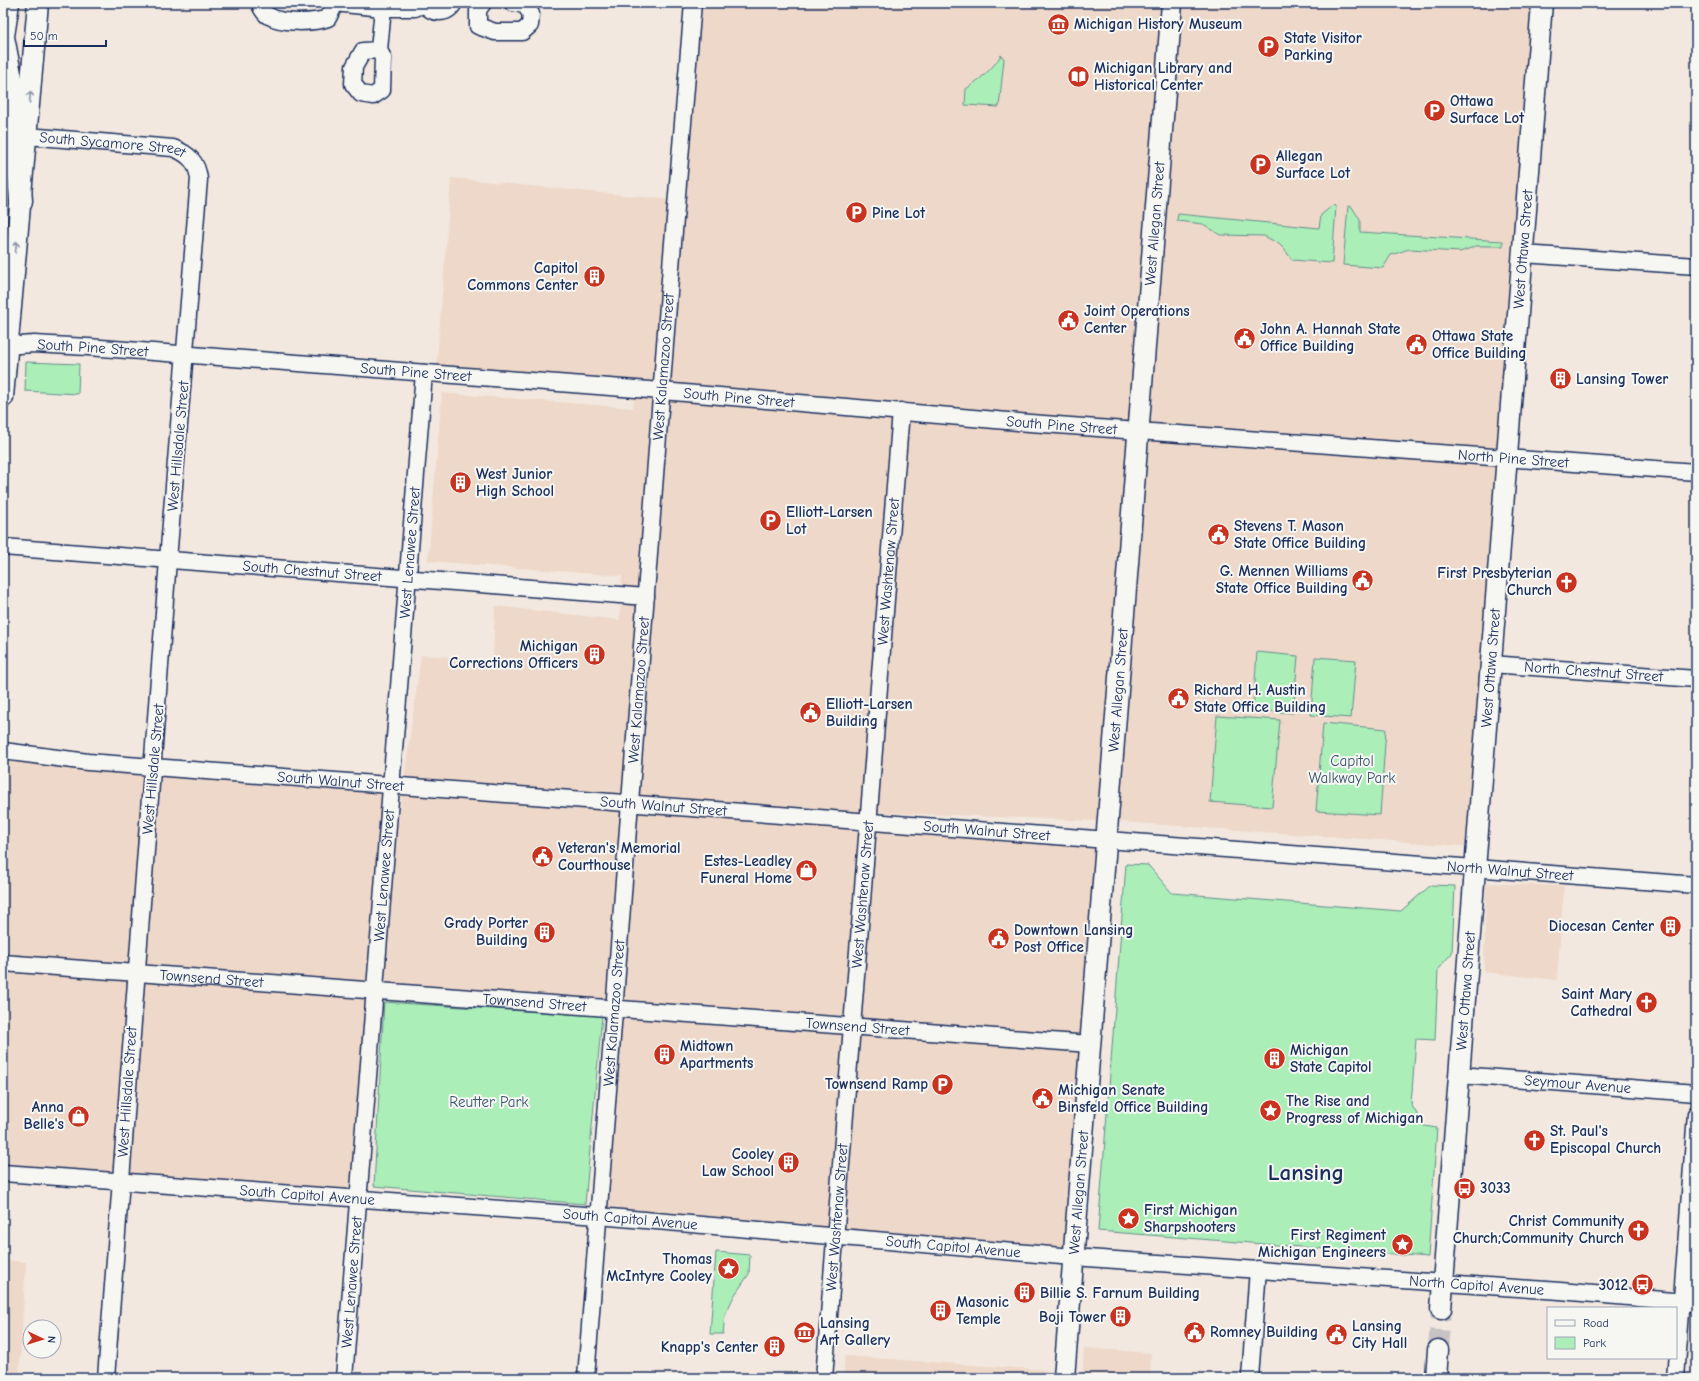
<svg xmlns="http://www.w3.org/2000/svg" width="1699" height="1381" font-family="'Comic Neue',sans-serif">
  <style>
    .built { fill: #eed8c9 }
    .green { fill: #abeeb8; stroke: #638e8b }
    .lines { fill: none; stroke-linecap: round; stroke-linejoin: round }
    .major-tunnel { stroke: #c7c3c5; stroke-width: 20; stroke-dasharray: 20 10; stroke-linecap: butt }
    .minor-casing { stroke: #1b2f5e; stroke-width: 19 }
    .major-casing { stroke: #1b2f5e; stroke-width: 23 }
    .highway-casing { stroke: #1b2f5e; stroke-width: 25 }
    .minor { stroke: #f6f6f2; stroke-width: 16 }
    .major { stroke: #f6f6f2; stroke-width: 20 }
    .highway { stroke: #f6f6f2; stroke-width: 22 }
    .oneway { stroke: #8892a8 }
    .labels { text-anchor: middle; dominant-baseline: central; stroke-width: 4; stroke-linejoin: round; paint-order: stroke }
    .poi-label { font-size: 15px; font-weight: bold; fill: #1b2f5e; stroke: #f6f6f2; text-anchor: start }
    .street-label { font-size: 15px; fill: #1b2f5e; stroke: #f6f6f2 }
    .park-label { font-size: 15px; fill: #385570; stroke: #f6f6f2 }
    .town-label { font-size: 23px; font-weight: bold; fill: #1b2f5e; stroke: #f6f6f2 }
  </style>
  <rect width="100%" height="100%" fill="#f2e8df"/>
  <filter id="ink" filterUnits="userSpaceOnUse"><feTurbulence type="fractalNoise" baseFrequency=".025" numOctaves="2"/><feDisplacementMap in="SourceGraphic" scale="8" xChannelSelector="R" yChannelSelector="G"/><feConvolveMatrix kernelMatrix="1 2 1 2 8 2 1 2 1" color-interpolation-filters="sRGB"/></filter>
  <g filter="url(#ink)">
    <!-- built -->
    <path class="built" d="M691,3h851l-51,661 -27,182 -342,-24 -477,-19 461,36 -33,418 -475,-41 16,-207 -238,-18 -17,208 -356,-28v-420l389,34 -15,195 44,-325 72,5 2,-54 125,14 2,-44 -194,-15 14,-168 191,15 2,-25 -199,-9 15,-196 223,22z
      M1486,883l78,3 -7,94 -73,-8z
      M3,1260l23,2 -7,116h-16z
      M1696,1335v43h-4z
      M1084,1348l67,5 -1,25h-68z
      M845,1356l201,14v8h-203z"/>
    <!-- green -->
    <path class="green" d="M1001,55l3,4 -5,48 -34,-2 1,-16c14,-10 26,-19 35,-34z
      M1333,205l3,1 -4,57 -40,-3 -7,-10 -6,-6 -15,-8 -44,-1 -17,-11 -26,-3 1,-7 141,14 2,-13z
      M1348,206l4,1 8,13v12l143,9v5h-27l-16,6 -51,-3 -18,6 -8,13 -40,-3z
      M26,362l53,2 -1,30 -53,-3z
      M1257,652l41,4 -5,57 -40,-3z
      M1315,657l41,3 -5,58 -40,-3z
      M1217,716l63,4 -8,87 -62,-5z
      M1323,723l63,6 -6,86 -64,-4z
      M1126,864l22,1 24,28 229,18 30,-26 24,1 -3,67 -14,16 -3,71 -19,-1 -5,65 13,22 13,2 -9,129 -330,-26z
      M384,1002l218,14 -17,188 -211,-18z
      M716,1252l34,3 -1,19 -15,22 -9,19 -2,19h-13z"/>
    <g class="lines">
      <!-- major-tunnel -->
      <path class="major-tunnel" d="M1438,1350l3,-41"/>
      <defs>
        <g id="minor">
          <path d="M261,3v4c2,3 4,8 8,9 13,8 45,7 59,2l7,-14"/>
          <path d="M334,3l49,5h32l10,-4"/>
          <path d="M424,3c8,12 23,12 30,0"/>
          <path d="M483,3l-5,7v16l17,6h27l8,-7 1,-11 -6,-9 -12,-2"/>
          <path d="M379,50l-16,1 -9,16 -1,17 8,10 12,2 9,-6 1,-32 -4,-8 4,-42"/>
          <path id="s1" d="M27,136l146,12c16,6 24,14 26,31l-31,381 -62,818"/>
          <path d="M1523,254l173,12"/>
          <path id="s2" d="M3,346l31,-2 54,3 574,44 368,32 666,49"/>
          <path id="s3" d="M3,547l643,50"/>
          <path id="s4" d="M1491,664l205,15"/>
          <path id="s5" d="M3,751l85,11 1608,123"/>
          <path id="s6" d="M3,963l1087,81"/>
          <path id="s7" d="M1459,1075l237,18"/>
          <path id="s8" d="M3,1173l595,43 475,41 487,34 136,12"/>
          <path id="s9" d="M344,1378l80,-1005"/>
          <path id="s10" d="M586,1378l84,-1099 23,-276"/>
          <path id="s11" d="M824,1378l77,-967"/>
          <path d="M1250,1378l8,-109"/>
          <path d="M1676,1378l20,-264"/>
        </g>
        <g id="major">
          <path d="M3,397l35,-394"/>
          <path id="s12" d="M1441,1309l101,-1306"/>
          <path id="s13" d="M1064,1378l108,-1375"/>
          <path d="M1436,1378l2,-28"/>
        </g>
        <path id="highway" d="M3,36l5,-33
          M3,37l9,47 9,117"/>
      </defs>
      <!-- minor casing -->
      <use href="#minor" class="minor-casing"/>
      <!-- major casing -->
      <use href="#major" class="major-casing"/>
      <!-- highway casing -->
      <use href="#highway" class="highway-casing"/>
      <!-- minor -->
      <use href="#minor" class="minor"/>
      <!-- major -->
      <use href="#major" class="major"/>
      <!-- highway -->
      <use href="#highway" class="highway"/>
    </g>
    <!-- one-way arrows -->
    <defs><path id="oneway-shaft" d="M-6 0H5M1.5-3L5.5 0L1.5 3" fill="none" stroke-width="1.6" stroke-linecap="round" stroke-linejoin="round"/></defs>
    <g class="oneway">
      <use href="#oneway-shaft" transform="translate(30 97) rotate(-85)"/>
      <use href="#oneway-shaft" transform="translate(16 247) rotate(-84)"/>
    </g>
  </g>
  <!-- icons -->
  <defs>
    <symbol id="museum-disc" viewBox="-11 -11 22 22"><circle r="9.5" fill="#c8321e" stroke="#f6f6f2"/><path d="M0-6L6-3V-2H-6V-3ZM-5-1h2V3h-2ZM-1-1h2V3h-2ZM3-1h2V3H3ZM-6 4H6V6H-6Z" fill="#fff"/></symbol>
    <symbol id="parking-disc" viewBox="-11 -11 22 22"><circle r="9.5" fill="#c8321e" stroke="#f6f6f2"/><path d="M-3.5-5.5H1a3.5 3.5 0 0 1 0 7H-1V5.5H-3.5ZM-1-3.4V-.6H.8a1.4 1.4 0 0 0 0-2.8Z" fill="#fff"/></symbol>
    <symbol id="library-disc" viewBox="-11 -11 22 22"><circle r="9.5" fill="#c8321e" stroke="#f6f6f2"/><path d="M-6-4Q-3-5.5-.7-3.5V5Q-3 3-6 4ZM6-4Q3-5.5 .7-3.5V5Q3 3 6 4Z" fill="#fff"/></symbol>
    <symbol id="building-disc" viewBox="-11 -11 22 22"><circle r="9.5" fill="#c8321e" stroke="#f6f6f2"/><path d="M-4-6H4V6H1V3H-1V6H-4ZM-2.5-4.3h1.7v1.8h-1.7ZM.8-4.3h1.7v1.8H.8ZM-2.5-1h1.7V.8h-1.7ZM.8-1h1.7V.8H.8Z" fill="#fff"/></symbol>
    <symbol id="civic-disc" viewBox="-11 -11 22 22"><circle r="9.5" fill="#c8321e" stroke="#f6f6f2"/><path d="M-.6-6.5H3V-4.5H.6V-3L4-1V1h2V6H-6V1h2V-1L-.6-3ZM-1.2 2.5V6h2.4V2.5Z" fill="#fff"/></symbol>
    <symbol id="church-disc" viewBox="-11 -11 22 22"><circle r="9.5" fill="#c8321e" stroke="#f6f6f2"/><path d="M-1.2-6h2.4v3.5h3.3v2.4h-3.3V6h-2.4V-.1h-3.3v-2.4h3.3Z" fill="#fff"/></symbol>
    <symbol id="shop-disc" viewBox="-11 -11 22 22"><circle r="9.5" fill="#c8321e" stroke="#f6f6f2"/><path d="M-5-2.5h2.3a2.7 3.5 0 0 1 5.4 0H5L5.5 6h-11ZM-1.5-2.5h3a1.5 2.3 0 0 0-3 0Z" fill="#fff"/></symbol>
    <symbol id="sight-disc" viewBox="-11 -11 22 22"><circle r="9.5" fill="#c8321e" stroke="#f6f6f2"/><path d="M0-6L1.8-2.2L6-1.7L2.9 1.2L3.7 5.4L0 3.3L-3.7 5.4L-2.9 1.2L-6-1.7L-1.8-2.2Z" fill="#fff"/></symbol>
    <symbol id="bus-disc" viewBox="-11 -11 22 22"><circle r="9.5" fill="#c8321e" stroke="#f6f6f2"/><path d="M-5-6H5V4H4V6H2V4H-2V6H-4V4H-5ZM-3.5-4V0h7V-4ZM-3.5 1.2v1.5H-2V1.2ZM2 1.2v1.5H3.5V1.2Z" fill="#fff"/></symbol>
  </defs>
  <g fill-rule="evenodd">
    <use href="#museum-disc" x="1046" y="12" width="25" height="25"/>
    <use href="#parking-disc" x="1256" y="34" width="25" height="25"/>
    <use href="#library-disc" x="1066" y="64" width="25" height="25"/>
    <use href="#parking-disc" x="1422" y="98" width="25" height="25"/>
    <use href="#parking-disc" x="1248" y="152" width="25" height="25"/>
    <use href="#parking-disc" x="844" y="200" width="25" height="25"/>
    <use href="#building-disc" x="582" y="264" width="25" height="25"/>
    <use href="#civic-disc" x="1056" y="308" width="25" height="25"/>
    <use href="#civic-disc" x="1232" y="326" width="25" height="25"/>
    <use href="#civic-disc" x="1404" y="332" width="25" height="25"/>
    <use href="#building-disc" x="1548" y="366" width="25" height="25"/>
    <use href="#building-disc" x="448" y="470" width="25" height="25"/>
    <use href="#parking-disc" x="758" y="508" width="25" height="25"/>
    <use href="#civic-disc" x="1206" y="522" width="25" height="25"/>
    <use href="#civic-disc" x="1350" y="568" width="25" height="25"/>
    <use href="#church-disc" x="1554" y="570" width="25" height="25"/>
    <use href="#building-disc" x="582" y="642" width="25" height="25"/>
    <use href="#civic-disc" x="1166" y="686" width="25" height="25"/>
    <use href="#civic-disc" x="798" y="700" width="25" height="25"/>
    <use href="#civic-disc" x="530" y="844" width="25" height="25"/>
    <use href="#shop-disc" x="794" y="858" width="25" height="25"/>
    <use href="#building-disc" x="1658" y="914" width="25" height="25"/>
    <use href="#building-disc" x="532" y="920" width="25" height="25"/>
    <use href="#civic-disc" x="986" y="926" width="25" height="25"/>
    <use href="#church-disc" x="1634" y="990" width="25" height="25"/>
    <use href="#building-disc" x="652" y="1042" width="25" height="25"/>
    <use href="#building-disc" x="1262" y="1046" width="25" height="25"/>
    <use href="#parking-disc" x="930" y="1072" width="25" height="25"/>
    <use href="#civic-disc" x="1030" y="1086" width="25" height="25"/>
    <use href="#sight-disc" x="1258" y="1098" width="25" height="25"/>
    <use href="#shop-disc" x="66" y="1104" width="25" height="25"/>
    <use href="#church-disc" x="1522" y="1128" width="25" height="25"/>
    <use href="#building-disc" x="776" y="1150" width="25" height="25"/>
    <use href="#bus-disc" x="1452" y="1176" width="25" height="25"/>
    <use href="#sight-disc" x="1116" y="1206" width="25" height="25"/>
    <use href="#church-disc" x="1626" y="1218" width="25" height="25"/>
    <use href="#sight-disc" x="1390" y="1232" width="25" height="25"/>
    <use href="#sight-disc" x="716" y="1256" width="25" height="25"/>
    <use href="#bus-disc" x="1630" y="1272" width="25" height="25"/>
    <use href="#building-disc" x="1012" y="1280" width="25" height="25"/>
    <use href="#building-disc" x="928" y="1298" width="25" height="25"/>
    <use href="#building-disc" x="1108" y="1304" width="25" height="25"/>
    <use href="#museum-disc" x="792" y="1320" width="25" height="25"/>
    <use href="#civic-disc" x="1182" y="1320" width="25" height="25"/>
    <use href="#civic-disc" x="1324" y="1322" width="25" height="25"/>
    <use href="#building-disc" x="762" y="1334" width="25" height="25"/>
  </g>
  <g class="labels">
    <!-- poi labels -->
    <g class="poi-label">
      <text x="1074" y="24">Michigan History Museum</text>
      <text x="1284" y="38">State Visitor<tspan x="1284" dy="17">Parking</tspan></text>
      <text x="1094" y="68">Michigan Library and<tspan x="1094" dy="17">Historical Center</tspan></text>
      <text x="1450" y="101">Ottawa<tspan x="1450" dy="17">Surface Lot</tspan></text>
      <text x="1276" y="156">Allegan<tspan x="1276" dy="17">Surface Lot</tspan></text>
      <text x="872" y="213">Pine Lot</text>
      <text x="578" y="268" text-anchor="end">Capitol<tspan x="578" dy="17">Commons Center</tspan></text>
      <text x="1084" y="311">Joint Operations<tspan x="1084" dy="17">Center</tspan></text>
      <text x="1260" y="329">John A. Hannah State<tspan x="1260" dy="17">Office Building</tspan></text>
      <text x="1432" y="336">Ottawa State<tspan x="1432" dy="17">Office Building</tspan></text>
      <text x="1576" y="379">Lansing Tower</text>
      <text x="476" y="474">West Junior<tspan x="476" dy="17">High School</tspan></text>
      <text x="786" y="512">Elliott-Larsen<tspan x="786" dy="17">Lot</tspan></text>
      <text x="1234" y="526">Stevens T. Mason<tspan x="1234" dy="17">State Office Building</tspan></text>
      <text x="1348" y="571" text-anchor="end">G. Mennen Williams<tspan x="1348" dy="17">State Office Building</tspan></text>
      <text x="1552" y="573" text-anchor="end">First Presbyterian<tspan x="1552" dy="17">Church</tspan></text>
      <text x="578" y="646" text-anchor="end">Michigan<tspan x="578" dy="17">Corrections Officers</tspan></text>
      <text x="1194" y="690">Richard H. Austin<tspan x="1194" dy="17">State Office Building</tspan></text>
      <text x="826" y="704">Elliott-Larsen<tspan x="826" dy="17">Building</tspan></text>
      <text x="558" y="848">Veteran's Memorial<tspan x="558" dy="17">Courthouse</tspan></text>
      <text x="792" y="861" text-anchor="end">Estes-Leadley<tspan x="792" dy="17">Funeral Home</tspan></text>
      <text x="528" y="923" text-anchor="end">Grady Porter<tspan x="528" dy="17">Building</tspan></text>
      <text x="1654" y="926" text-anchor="end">Diocesan Center</text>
      <text x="1014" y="930">Downtown Lansing<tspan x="1014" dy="17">Post Office</tspan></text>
      <text x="1632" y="994" text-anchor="end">Saint Mary<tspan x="1632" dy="17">Cathedral</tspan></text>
      <text x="680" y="1046">Midtown<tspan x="680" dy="17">Apartments</tspan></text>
      <text x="1290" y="1050">Michigan<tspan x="1290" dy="17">State Capitol</tspan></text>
      <text x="928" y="1084" text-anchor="end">Townsend Ramp</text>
      <text x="1058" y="1090">Michigan Senate<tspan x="1058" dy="17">Binsfeld Office Building</tspan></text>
      <text x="1286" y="1101">The Rise and<tspan x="1286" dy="17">Progress of Michigan</tspan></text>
      <text x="64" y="1107" text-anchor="end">Anna<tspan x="64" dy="17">Belle's</tspan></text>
      <text x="1550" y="1131">St. Paul's<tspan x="1550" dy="17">Episcopal Church</tspan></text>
      <text x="774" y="1154" text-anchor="end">Cooley<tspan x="774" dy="17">Law School</tspan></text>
      <text x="1480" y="1188">3033</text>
      <text x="1144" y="1210">First Michigan<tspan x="1144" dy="17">Sharpshooters</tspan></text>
      <text x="1624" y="1221" text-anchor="end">Christ Community<tspan x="1624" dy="17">Church;Community Church</tspan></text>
      <text x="1386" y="1235" text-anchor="end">First Regiment<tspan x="1386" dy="17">Michigan Engineers</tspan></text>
      <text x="712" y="1259" text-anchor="end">Thomas<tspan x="712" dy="17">McIntyre Cooley</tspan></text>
      <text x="1628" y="1285" text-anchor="end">3012</text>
      <text x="1040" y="1293">Billie S. Farnum Building</text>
      <text x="956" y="1302">Masonic<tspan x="956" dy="17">Temple</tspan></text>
      <text x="1106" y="1317" text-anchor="end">Boji Tower</text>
      <text x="820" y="1323">Lansing<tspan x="820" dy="17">Art Gallery</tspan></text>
      <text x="1352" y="1326">Lansing<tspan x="1352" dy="17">City Hall</tspan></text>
      <text x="1210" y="1332">Romney Building</text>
      <text x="758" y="1347" text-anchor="end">Knapp's Center</text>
    </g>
    <!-- street labels -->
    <g class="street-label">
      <text stroke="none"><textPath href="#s1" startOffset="86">South Sycamore Street</textPath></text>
      <text stroke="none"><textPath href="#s13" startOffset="1158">West Allegan Street</textPath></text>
      <text stroke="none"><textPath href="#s12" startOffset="1063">West Ottawa Street</textPath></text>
      <text stroke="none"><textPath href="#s2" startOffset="90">South Pine Street</textPath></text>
      <text stroke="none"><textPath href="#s10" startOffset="1014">West Kalamazoo Street</textPath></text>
      <text stroke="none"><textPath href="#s2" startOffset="414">South Pine Street</textPath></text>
      <text stroke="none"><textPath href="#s2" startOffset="738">South Pine Street</textPath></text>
      <text stroke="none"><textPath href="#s2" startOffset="1062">South Pine Street</textPath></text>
      <text transform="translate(178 446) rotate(-85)">West Hillsdale Street</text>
      <text stroke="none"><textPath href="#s2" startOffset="1515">North Pine Street</textPath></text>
      <text stroke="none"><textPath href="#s9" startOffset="828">West Lenawee Street</textPath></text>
      <text stroke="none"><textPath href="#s3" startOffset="310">South Chestnut Street</textPath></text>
      <text stroke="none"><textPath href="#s11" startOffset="809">West Washtenaw Street</textPath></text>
      <text stroke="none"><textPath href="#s12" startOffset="643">West Ottawa Street</textPath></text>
      <text stroke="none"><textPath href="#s4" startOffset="103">North Chestnut Street</textPath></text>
      <text stroke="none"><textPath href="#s10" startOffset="690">West Kalamazoo Street</textPath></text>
      <text stroke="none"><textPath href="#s13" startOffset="690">West Allegan Street</textPath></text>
      <text transform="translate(153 769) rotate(-85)">West Hillsdale Street</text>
      <text stroke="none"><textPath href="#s5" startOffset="339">South Walnut Street</textPath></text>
      <text stroke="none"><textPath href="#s5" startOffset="663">South Walnut Street</textPath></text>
      <text stroke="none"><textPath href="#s5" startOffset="987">South Walnut Street</textPath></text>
      <text stroke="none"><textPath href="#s5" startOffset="1512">North Walnut Street</textPath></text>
      <text stroke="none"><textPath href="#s9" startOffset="504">West Lenawee Street</textPath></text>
      <text stroke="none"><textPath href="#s11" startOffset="485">West Washtenaw Street</textPath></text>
      <text stroke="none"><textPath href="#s6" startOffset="209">Townsend Street</textPath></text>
      <text stroke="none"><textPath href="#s12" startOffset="319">West Ottawa Street</textPath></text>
      <text stroke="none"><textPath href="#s6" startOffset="533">Townsend Street</textPath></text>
      <text stroke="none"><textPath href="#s10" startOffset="366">West Kalamazoo Street</textPath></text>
      <text stroke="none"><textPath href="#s6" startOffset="857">Townsend Street</textPath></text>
      <text stroke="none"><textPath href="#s7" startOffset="119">Seymour Avenue</textPath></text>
      <text transform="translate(127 1092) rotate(-86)">West Hillsdale Street</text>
      <text stroke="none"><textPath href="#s13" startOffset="186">West Allegan Street</textPath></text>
      <text stroke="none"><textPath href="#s8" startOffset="305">South Capitol Avenue</textPath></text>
      <text stroke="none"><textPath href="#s11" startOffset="161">West Washtenaw Street</textPath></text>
      <text stroke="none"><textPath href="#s8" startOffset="629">South Capitol Avenue</textPath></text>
      <text stroke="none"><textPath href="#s8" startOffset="953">South Capitol Avenue</textPath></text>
      <text stroke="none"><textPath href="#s9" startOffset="96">West Lenawee Street</textPath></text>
      <text stroke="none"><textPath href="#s8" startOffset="1478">North Capitol Avenue</textPath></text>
    </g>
    <!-- park labels -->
    <g class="park-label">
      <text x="1352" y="761">Capitol<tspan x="1352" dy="17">Walkway Park</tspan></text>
      <text x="489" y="1102">Reutter Park</text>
    </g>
    <!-- town labels -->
    <g class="town-label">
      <text x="1306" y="1172">Lansing</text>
    </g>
  </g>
  <!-- margin -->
  <rect width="1699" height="1381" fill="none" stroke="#f6f6f2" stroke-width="16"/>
  <rect x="8" y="8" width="1683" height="1365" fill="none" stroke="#1b2f5e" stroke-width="1.5" filter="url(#ink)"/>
  <!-- legend -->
  <rect x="1547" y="1307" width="130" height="52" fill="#f6f6f2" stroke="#9ea6b7"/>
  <rect x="1555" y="1320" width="20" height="6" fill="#f6f6f2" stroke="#9ea6b7"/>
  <text x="1583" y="1327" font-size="12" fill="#1b2f5e">Road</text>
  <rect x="1555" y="1337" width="20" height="12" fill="#abeeb8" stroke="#9ea6b7"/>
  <text x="1583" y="1347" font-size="12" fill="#1b2f5e">Park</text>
  <!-- north arrow -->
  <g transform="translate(42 1339) rotate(94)"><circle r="19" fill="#f6f6f2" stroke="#9ea6b7"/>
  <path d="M0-3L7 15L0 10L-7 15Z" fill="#c8321e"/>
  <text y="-6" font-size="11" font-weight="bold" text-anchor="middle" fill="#1b2f5e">N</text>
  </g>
  <!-- scale -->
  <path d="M24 40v6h82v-6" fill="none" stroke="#1b2f5e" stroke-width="2"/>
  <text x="30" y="40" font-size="12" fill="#1b2f5e" stroke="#f6f6f2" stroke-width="3" paint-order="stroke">50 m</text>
</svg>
